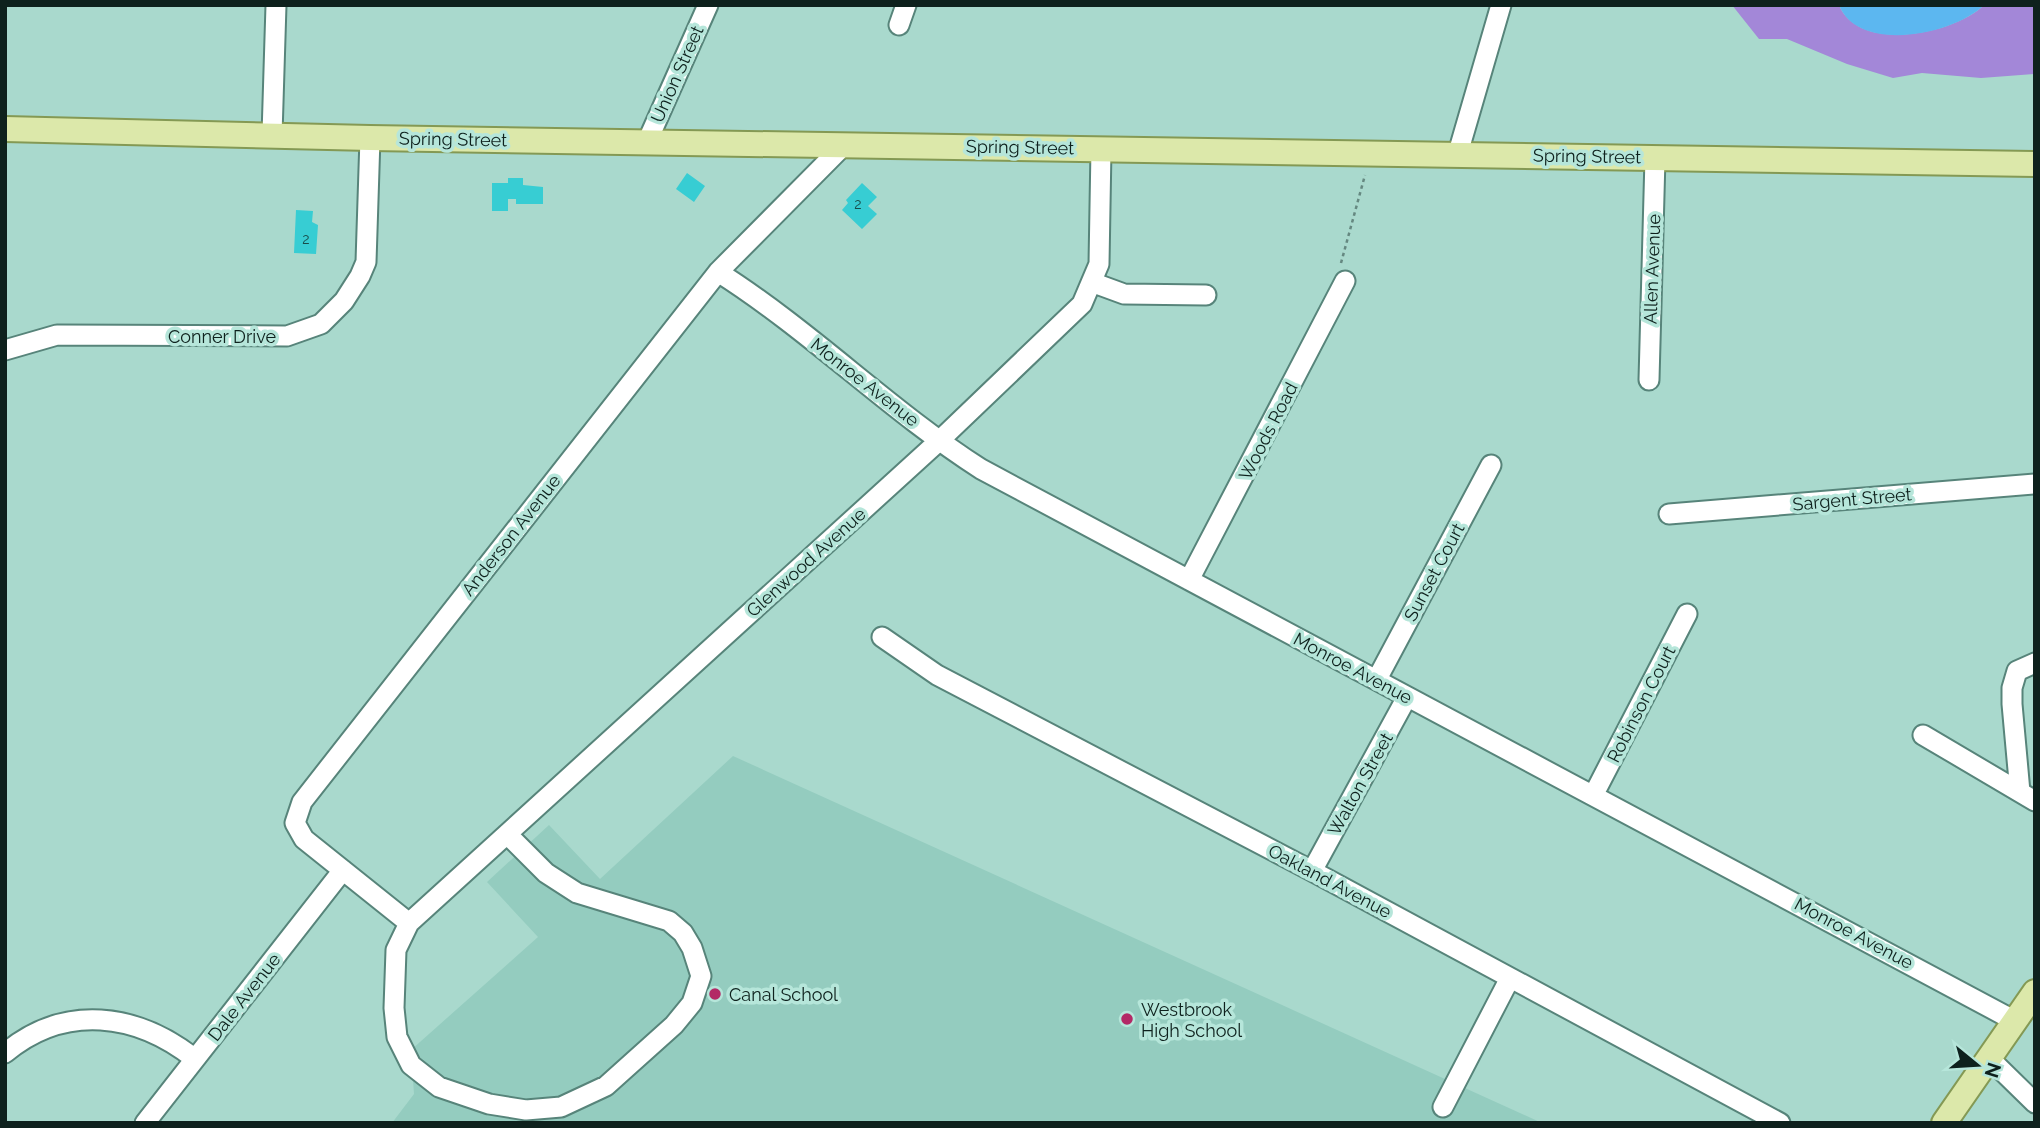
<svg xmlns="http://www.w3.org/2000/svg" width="2040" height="1128" font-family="Raleway,sans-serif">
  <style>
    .built { fill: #94ccbf }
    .forest { fill: #a387d8 }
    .water { fill: #5cb7f0 }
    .building { fill: #37cdd3 }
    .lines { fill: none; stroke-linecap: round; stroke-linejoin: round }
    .minor-casing { stroke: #57847a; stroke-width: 23 }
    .major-casing { stroke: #849954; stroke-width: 28 }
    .path { stroke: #658880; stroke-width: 2.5; stroke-dasharray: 3.5 3.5; stroke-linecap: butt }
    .minor { stroke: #fff; stroke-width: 19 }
    .major { stroke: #dce8aa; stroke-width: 24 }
    .poi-dot { fill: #b32966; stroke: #b6e6da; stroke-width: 2.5 }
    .labels { text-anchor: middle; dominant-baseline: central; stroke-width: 7; stroke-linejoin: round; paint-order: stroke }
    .number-label { font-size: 14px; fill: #184c4a }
    .street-label { font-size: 18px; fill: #0e211d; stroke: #b6e6da }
    .poi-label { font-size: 18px; fill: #0e211d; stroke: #b6e6da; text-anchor: start }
  </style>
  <rect width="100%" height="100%" fill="#a9d9cd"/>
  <!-- built -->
  <path class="built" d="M733,756l809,367h-1150l22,-29 -3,-44 127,-113 -51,-55 62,-57 51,54z"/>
  <!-- forest -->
  <path class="forest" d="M1732,5h107c20,49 116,29 145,0h51v69l-54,4 -59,-5 -29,5 -46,-14 -60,-25h-28z"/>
  <!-- water -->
  <path class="water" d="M1839,5h145c-29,29 -125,50 -145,0z"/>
  <!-- building -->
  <path class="building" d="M687,173l18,13 -11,16 -18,-13z
    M508,178h15v7l20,2v17h-27v-5h-8v12h-16v-28h16z
    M862,183l15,14 -9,9 9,8 -15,15 -20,-19 6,-7 -2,-3z
    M296,210l17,1 -1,11 6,3 -2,29 -22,-1z"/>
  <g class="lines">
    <defs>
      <path id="minor" d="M899,25l7,-20
        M272,135l4,-130
        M647,142l61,-137
        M1458,153l43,-148
        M718,272c93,59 171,138 263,197l1034,552
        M1094,283l30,11 82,1
        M5,350l52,-15 230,1 34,-12 23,-23 16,-25 6,-14 4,-124
        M1649,380l6,-222
        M1669,514l366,-30
        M1189,580l156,-299
        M882,637l55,38 375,196 468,252
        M1377,679l114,-214
        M1923,735l112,66
        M2020,792l-8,-88v-16l5,-17 18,-8
        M1594,794l93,-180
        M507,834l39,39 31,20 92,28 14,12 9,15 9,28 -9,27 -18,22 -68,61 -45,21 -35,3 -37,-6 -50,-17 -28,-22 -14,-28 -3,-29 2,-58 13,-27 98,-89 433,-394 142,-136 17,-40 2,-115
        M1312,871l95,-174
        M409,923l-105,-84 -9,-16 7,-21 416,-530 127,-128
        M5,1053c60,-50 132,-40 190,6
        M1990,1059l45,44
        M1443,1107l67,-129
        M145,1123l198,-253"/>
      <path id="major" d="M5,129l365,9 1665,26
        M1944,1123l91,-131"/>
    </defs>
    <!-- minor casing -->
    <use href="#minor" class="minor-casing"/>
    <!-- major casing -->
    <use href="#major" class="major-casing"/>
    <!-- path -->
    <path class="path" d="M1341,263l24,-88"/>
    <!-- minor -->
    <use href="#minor" class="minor"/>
    <!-- major -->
    <use href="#major" class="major"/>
  </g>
  <!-- markers -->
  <g class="poi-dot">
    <circle cx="715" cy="994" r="7"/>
    <circle cx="1127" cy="1019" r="7"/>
  </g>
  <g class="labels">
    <!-- number labels -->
    <g class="number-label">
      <text x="858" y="204">2</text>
      <text x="306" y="239">2</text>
    </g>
    <!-- street labels -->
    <g class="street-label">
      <text transform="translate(677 74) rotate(-66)">Union Street</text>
      <text transform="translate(453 139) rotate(1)">Spring Street</text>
      <text transform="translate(1020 147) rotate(1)">Spring Street</text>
      <text transform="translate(1587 156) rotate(1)">Spring Street</text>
      <text transform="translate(1652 269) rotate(-88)">Allen Avenue</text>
      <text x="222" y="336">Conner Drive</text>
      <text transform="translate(865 382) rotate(38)">Monroe Avenue</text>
      <text transform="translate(1268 431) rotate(-63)">Woods Road</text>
      <text transform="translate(1852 499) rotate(-5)">Sargent Street</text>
      <text transform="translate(511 535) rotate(-52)">Anderson Avenue</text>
      <text transform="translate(806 562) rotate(-42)">Glenwood Avenue</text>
      <text transform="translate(1434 572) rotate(-62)">Sunset Court</text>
      <text transform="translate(1353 668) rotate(28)">Monroe Avenue</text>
      <text transform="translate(1641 704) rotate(-63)">Robinson Court</text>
      <text transform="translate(1360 784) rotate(-61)">Walton Street</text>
      <text transform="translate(1330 881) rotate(28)">Oakland Avenue</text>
      <text transform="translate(1854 933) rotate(28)">Monroe Avenue</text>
      <text transform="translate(244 997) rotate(-52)">Dale Avenue</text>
    </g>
    <!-- poi labels -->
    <g class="poi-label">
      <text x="729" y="994">Canal School</text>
      <text x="1141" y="1009">Westbrook<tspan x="1141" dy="21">High School</tspan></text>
    </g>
  </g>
  <!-- border -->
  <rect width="2040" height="1128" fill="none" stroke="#0e211d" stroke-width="14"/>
  <!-- north arrow -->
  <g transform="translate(1977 1065) rotate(108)" stroke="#b6e6da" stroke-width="5" paint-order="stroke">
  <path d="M0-5L12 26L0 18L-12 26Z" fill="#0e211d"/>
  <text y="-10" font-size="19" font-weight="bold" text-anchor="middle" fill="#0e211d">N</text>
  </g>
</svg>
